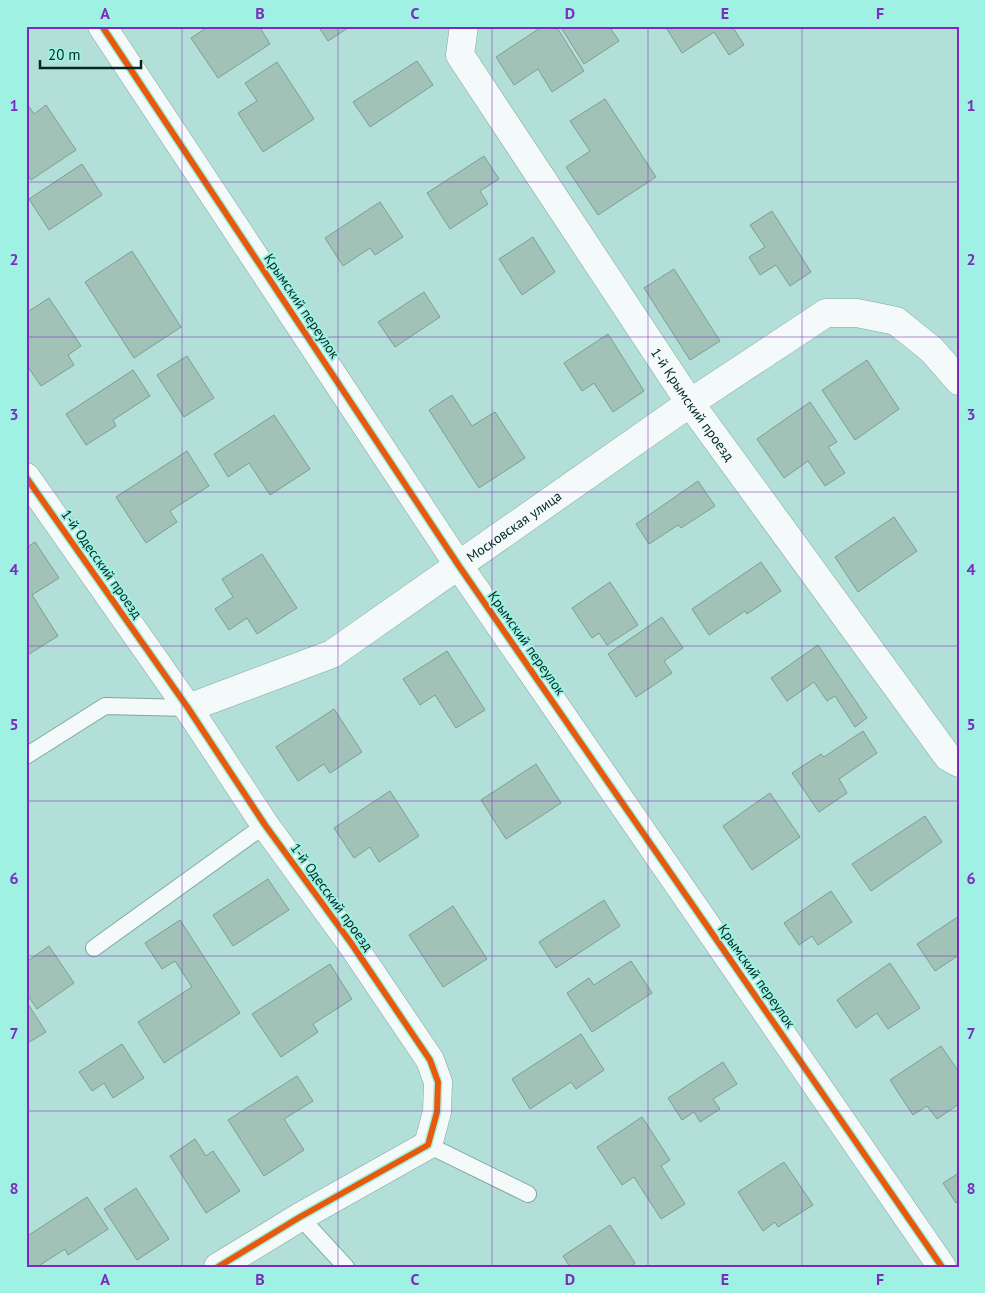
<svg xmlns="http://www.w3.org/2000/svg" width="985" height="1293" font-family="'PT Sans',sans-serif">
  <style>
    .building { fill: #a2c2b8; stroke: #7c9e94 }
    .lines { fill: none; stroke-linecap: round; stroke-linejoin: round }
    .service-casing { stroke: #82a6a0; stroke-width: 18 }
    .minor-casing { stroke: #82a6a0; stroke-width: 29 }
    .service { stroke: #f3faf9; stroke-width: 16 }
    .minor { stroke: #f3faf9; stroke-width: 28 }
    .cycleway-casing { stroke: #9ff2e3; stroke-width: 9 }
    .cycleway { stroke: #e8590c; stroke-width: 6 }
    .grid { fill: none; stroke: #7b2cbf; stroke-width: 1; stroke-opacity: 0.55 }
    .labels { text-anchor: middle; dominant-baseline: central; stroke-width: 4; stroke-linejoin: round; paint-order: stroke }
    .street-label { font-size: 14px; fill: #032823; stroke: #9ff2e3 }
    .neatline { fill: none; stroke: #7b2cbf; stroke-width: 2 }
    .grid-label { font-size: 16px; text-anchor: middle; font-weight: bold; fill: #7b2cbf }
  </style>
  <rect width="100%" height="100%" fill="#b2dfd7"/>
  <!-- building -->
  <path class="building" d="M209,26h50l11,18 -52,34 -27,-40z
    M318,26h33l-23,15z
    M543,26h13l28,45 -32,21 -14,-23 -24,16 -18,-28z
    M560,26h49l10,15 -35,23z
    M665,26h67l12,19 -15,10 -15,-23 -32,21z
    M417,61l16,24 -63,42 -17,-25z
    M277,62l37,57 -51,33 -25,-39 19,-12 -12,-18z
    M605,99l51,78 -58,38 -32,-48 24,-16 -20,-30z
    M26,102l8,12 12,-9 30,45 -45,30 -5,-8z
    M484,156l15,23 -19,12 8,13 -38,25 -23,-36z
    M82,164l20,31 -53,35 -20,-31z
    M380,202l23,35 -28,18 -5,-7 -27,18 -18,-28z
    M772,211l39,61 -21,14 -14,-21 -16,10 -11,-18 16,-10 -15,-22z
    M533,237l22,35 -33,23 -23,-36z
    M132,251l49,76 -47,31 -49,-76z
    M674,269l46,72 -30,19 -46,-72z
    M424,292l16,25 -45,30 -17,-25z
    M49,298l32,48 -13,9 6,10 -33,21 -15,-22v-51z
    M608,334l36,57 -31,21 -19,-29 -12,8 -18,-28z
    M187,356l27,42 -30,19 -27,-42z
    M867,360l32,49 -44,31 -33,-50z
    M133,370l17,26 -37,24 3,6 -30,19 -20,-31z
    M452,395l20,31 23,-14 30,46 -46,30 -50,-78z
    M810,402l27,40 -9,5 17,26 -20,13 -17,-25 -24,17 -27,-39z
    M274,415l36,54 -40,26 -21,-32 -21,14 -14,-23z
    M187,451l22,35 -39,25 7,11 -31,21 -30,-46z
    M698,481l17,25 -34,22 -3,-3 -29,19 -13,-20z
    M894,517l23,34 -59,41 -23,-35z
    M35,542l24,36 -27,17 26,41 -32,20v-108z
    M262,554l35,54 -40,26 -10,-16 -18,12 -14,-21 18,-12 -11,-18z
    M761,562l20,29 -34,23 -2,-3 -36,24 -17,-26z
    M610,582l28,43 -31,20 -8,-12 -7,5 -20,-30z
    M662,617l21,31 -19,13 8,12 -36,24 -28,-43z
    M818,645l49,73 -12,9 -20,-31 -8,5 -13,-19 -27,19 -16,-23z
    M447,651l38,59 -29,18 -21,-33 -15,10 -17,-26z
    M334,709l28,43 -32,21 -6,-9 -26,17 -22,-34z
    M863,731l14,22 -38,26 8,14 -28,19 -27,-39 29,-19 3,3z
    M536,764l25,39 -55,36 -25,-39z
    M390,791l29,45 -40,26 -9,-15 -16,11 -20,-30z
    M770,793l30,44 -48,33 -29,-44z
    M925,816l17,26 -71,49 -19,-27z
    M268,879l21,31 -56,36 -20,-31z
    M831,891l21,31 -34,23 -6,-9 -13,9 -15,-22z
    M604,900l16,26 -64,42 -17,-26z
    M453,906l34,53 -44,28 -34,-52z
    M959,916v39l-24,16 -18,-27z
    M180,920l60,93 -76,50 -26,-41 54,-35 -17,-26 -13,8 -17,-26z
    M49,946l25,37 -37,26 -11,-16v-31z
    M631,961l21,32 -60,39 -25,-39 22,-15 5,7z
    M890,963l30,45 -32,21 -11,-16 -21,15 -19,-28z
    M330,964l22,35 -39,25 5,8 -37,25 -29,-43z
    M26,1001l20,31 -20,12z
    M581,1034l23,36 -28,19 -5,-7 -41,27 -18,-30z
    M122,1044l22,34 -31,20 -9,-15 -12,8 -13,-19z
    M941,1046l18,26v32l-22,15 -10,-13 -14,9 -23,-35z
    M723,1062l14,22 -24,15 7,10 -20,13 -6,-10 -12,8 -14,-22z
    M297,1076l16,25 -29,18 20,31 -40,26 -36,-56z
    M642,1117l28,43 -9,6 24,38 -24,15 -27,-42 -12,8 -25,-38z
    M195,1139l11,17 7,-5 27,40 -34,22 -36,-57z
    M784,1162l29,43 -35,22 -3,-5 -12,9 -25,-39z
    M959,1173v28l-3,2 -13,-20z
    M136,1188l33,51 -32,21 -33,-51z
    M87,1197l21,32 -40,26 -3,-6 -28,18h-11v-30z
    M610,1225l25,38 -5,4h-60l-7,-11z"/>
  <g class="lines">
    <defs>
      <path id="service" d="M26,756l79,-50 83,2
        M94,948l171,-123
        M428,1145l100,49
        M300,1217l46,50"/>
      <g id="minor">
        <path d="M102,26l357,540 483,701"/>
        <path id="s1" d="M464,26l-4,29 230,348 258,354 11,6"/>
        <path d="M26,477l162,231 77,117 86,118 79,117 8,22 -1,30 -9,33 -128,72 -82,50"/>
        <path id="s2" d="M188,708l144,-54 358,-251 136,-90h31l39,8 36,29 27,31"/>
      </g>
    </defs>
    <!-- service casing -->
    <use href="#service" class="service-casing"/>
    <!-- minor casing -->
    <use href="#minor" class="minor-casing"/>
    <!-- service -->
    <use href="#service" class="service"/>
    <!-- minor -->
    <use href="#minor" class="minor"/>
    <defs>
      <path id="cycleway" d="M102,26l357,540 483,701
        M26,477l162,231 77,117 86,118 79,117 8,22 -1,30 -9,33 -128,72 -82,50"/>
    </defs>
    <!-- cycleway casing -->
    <use href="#cycleway" class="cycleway-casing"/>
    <!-- cycleway -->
    <use href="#cycleway" class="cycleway"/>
  </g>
  <!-- grid -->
  <path class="grid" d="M182,26v1241M338,26v1241M492,26v1241M648,26v1241M802,26v1241M26,182h933M26,337h933M26,492h933M26,646h933M26,801h933M26,956h933M26,1111h933"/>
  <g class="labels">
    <!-- street labels -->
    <g class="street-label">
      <text transform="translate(302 306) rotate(56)">Крымский переулок</text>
      <text stroke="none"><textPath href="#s1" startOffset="449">1-й Крымский проезд</textPath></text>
      <text stroke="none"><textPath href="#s2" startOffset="376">Московская улица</textPath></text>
      <text transform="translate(102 564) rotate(55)">1-й Одесский проезд</text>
      <text transform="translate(527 643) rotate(55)">Крымский переулок</text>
      <text transform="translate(332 897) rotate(54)">1-й Одесский проезд</text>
      <text transform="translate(757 976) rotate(55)">Крымский переулок</text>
    </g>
  </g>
  <!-- border -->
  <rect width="985" height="1293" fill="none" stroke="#9ff2e3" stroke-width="55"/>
  <!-- scale -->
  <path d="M40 60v8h101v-8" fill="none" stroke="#032823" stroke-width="2.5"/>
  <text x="48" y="60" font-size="15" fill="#032823" stroke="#9ff2e3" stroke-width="4" paint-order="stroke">20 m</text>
  <rect x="28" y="28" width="930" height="1238" class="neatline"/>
  <g class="grid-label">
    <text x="105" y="19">A</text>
    <text x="260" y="19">B</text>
    <text x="415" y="19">C</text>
    <text x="570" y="19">D</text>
    <text x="725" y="19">E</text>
    <text x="880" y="19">F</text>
    <text x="14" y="111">1</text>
    <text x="971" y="111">1</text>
    <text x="14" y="265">2</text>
    <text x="971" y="265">2</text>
    <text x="14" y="420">3</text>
    <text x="971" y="420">3</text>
    <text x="14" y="575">4</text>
    <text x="971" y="575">4</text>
    <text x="14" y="730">5</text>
    <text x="971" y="730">5</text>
    <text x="14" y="884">6</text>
    <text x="971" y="884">6</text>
    <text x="14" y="1039">7</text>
    <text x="971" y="1039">7</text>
    <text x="14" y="1194">8</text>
    <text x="971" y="1194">8</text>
    <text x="105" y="1285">A</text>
    <text x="260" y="1285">B</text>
    <text x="415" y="1285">C</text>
    <text x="570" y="1285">D</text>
    <text x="725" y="1285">E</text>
    <text x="880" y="1285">F</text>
  </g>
</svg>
